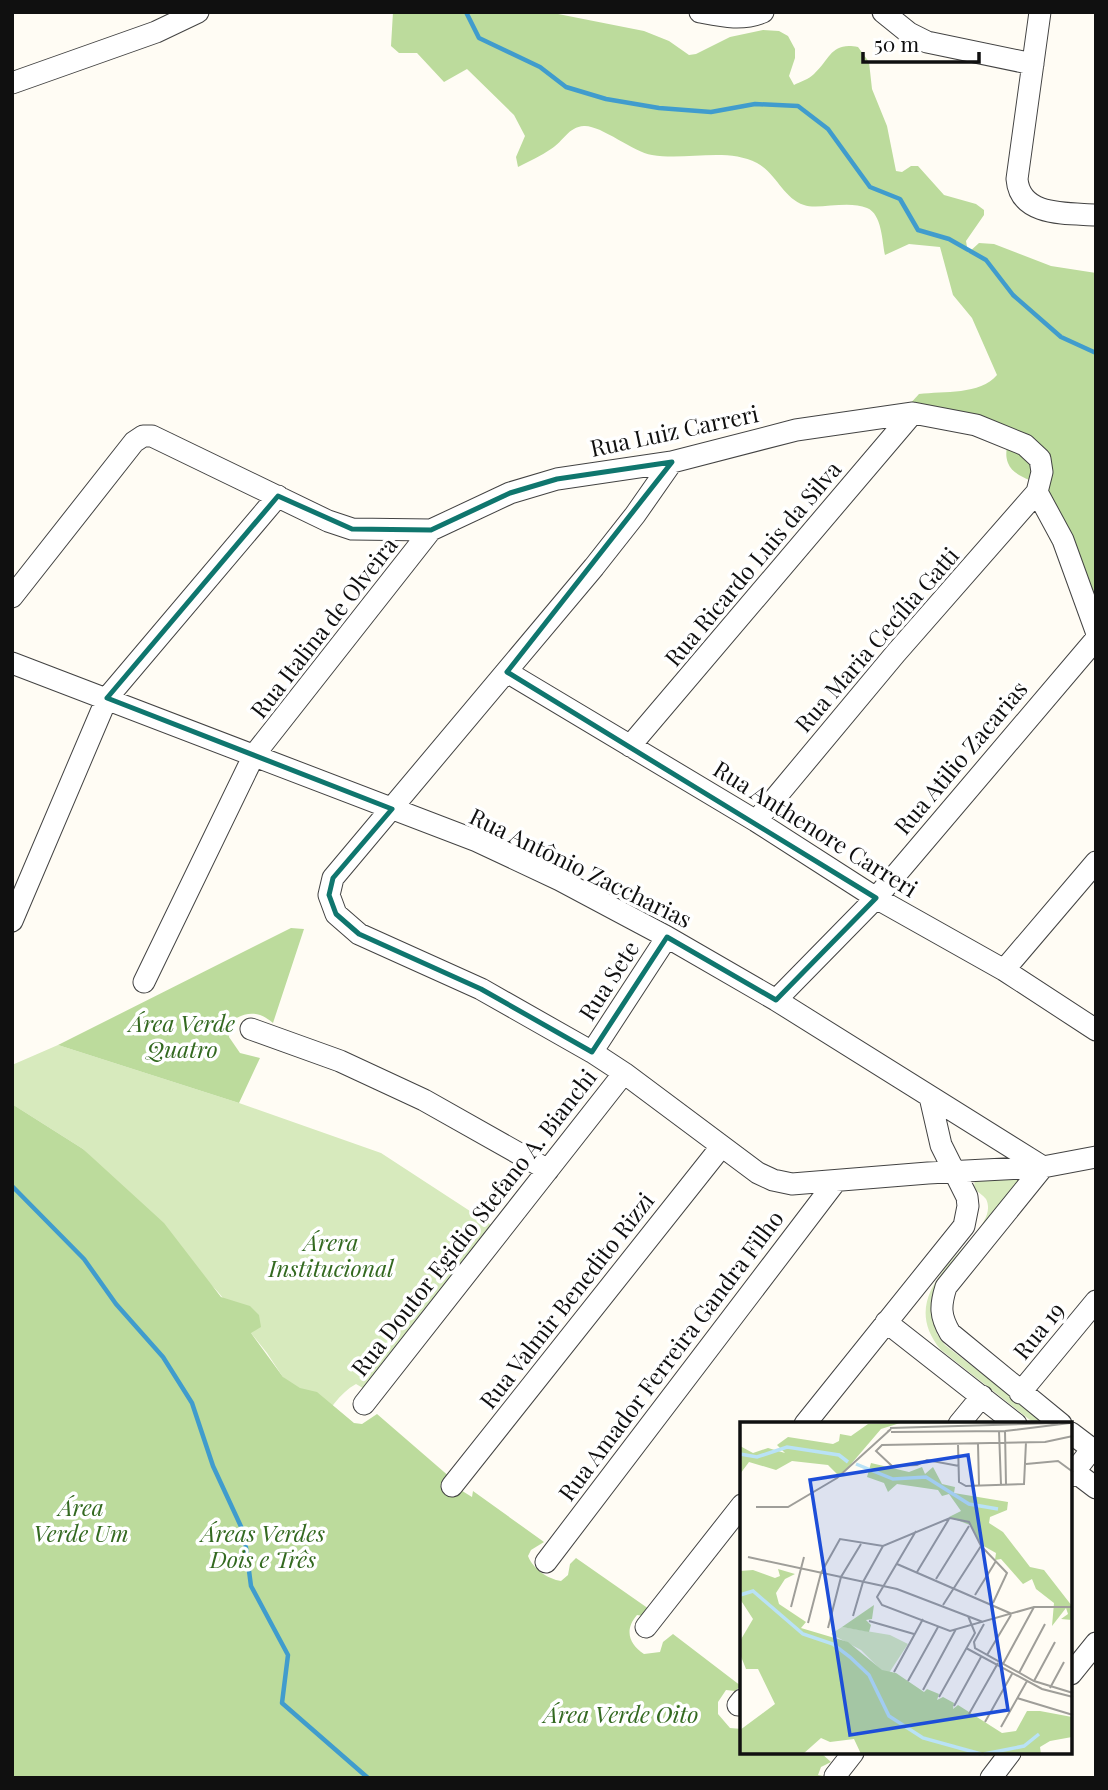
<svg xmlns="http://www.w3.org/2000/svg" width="1108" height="1790" font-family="'Playfair Display',serif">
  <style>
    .green { fill: #d7eabd }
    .forest { fill: #bcdb9c }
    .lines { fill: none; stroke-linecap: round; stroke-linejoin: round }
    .stream { stroke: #409ccd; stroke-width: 4.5 }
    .minor-casing { stroke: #434343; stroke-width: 23 }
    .minor { stroke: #fff; stroke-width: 21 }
    .marked { fill: none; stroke: #0f766e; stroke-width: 5; stroke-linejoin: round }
    .labels { text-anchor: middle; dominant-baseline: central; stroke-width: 7; stroke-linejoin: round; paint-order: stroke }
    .street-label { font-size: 23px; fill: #101010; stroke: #fff }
    .park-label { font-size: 23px; font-style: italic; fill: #336920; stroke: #fff }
    .inset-river { fill: none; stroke: #b9e2f6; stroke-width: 3.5 }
    .inset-road { fill: none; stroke: #9f9e99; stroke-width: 2 }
    .view { fill: #1d4ed8; fill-opacity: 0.15; stroke: #1d4ed8; stroke-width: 3.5 }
    .inset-edge { fill: none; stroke: #101010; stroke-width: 3.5 }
  </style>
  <rect width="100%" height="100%" fill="#fffcf4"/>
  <!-- green -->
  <path class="green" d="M58,1045l181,58 142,50 115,75 -128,163 -12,-7c-17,9 -27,28 -40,43l-49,-74 -49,-61 -135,-143 -71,-45v-39z
    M975,1176l47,3 -88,141 3,14 8,11 102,79h-12l-94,-74c-57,-68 64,-113 45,-151 -3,-4 -8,-7 -12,-10z"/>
  <!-- forest -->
  <path class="forest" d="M393,12h155l96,19 25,10 20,14 7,-1 34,-17 33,-7 16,1 9,5 7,13v9l-6,18 5,9c6,-3 15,-6 20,-11 17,-16 17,-32 44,-27l11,15 3,27 15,37 9,45 6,1 9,-6h7l26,29 32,9 8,6v5l-18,26 2,12 11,-10 15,1 57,22 45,7v351l-47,-86 -6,-53c-12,-5 -30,-9 -35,-22 -5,-14 4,-13 -9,-28l-25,1 -53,-14 -13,-16 11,-12c25,-3 61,1 78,-19l-25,-57 -19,-23 -13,-48 -31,-3 -24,11c-3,-14 -3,-41 -18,-47 -19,-8 -49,2 -63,-3 -21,-7 -27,-31 -47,-42 -31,-16 -71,-2 -105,-8 -19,-3 -51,-30 -68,-29 -16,1 -20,15 -33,23 -10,7 -22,12 -33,18l-2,-10 9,-21 -11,-21 -47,-46 -23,13 -27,-29h-18l-8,-7z
    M291,928l13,1 -31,94c-14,-12 -26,-12 -42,-2l-2,16 11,16 20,5 -21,45 -181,-58z
    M12,1104l71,45 81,74 57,74 29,9 9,9 2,12 -10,6 32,44 17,11 17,4 37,31 8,1 15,-10 74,64 -11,8 19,3 13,8 1,-6 71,51 -13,8 -3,6c5,13 20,23 33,25l7,-6 2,-11 6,-6 73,51 -5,7 -7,-1c-13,15 -8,29 7,39l16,-2 3,-10 10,-8 68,52 -6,5 -9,-1 -8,12v12l12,14 12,1v24h79l10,9 -10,5 -3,8 16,3h-822z"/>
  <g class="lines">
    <!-- stream -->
    <path class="stream" d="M466,12l13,26 61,29 26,20 40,12 53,9 52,4 44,-8 43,2 30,23 42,58 30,12 18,31 31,9 37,21 27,35 48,42 35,16
      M12,1186l72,73 32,45 47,53 29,46 21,63 31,67 7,53 37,69 -6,48 86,75"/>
    <defs>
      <path id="minor" d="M700,12c21,4 42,9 63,0
        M883,12l26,21 18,9 106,22
        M1040,12l-23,167c3,38 50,34 79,36
        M12,83l144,-51 42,-20
        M672,462l-37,53 -41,52 -261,311 -4,17 7,19 23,20 122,55 111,63 32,21 134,100 15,7 19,4 136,-11 115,-6 53,-10
        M12,597l122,-155 9,-6h9l176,85 24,8 79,1 79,-37 47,-14 115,-17 124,-32 117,-17 63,12 49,20 15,14 2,13 -5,20 26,48 33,91
        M12,663l465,178 83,39 107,57 109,63 267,167
        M507,672l249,149 120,77 128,72 92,60
        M630,746l283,-333
        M756,821l140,-168 141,-161
        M12,921l95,-223 171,-202
        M1004,970l92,-108
        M144,982l110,-227 177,-225
        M776,1000l100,-102 220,-259
        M251,1029l89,32 84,39 124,70
        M592,1052l75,-115
        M1043,1167l-97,120c-6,19 -6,29 4,46l111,91
        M886,1322l130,102
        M1020,1393l76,-92
        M364,1404l260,-331
        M805,1424l159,-198 4,-20 -1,-9 -26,-52 -11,-48
        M959,1424l23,-28
        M1071,1433l25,19
        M1071,1469l25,19
        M1071,1476l21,-27
        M452,1486l269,-339
        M546,1562l290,-381
        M646,1627l96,-122
        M1071,1674l25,-31
        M738,1705l4,-5
        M835,1776l18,-23
        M991,1778l19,-25"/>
    </defs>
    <!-- minor casing -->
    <use href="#minor" class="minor-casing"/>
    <!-- minor -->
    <use href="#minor" class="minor"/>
  </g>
  <!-- marked area -->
  <path class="marked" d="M672,462l-165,210 369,226 -100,102 -109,-63 -75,115 -111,-63 -122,-55 -23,-20 -7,-19 4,-17 59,-69 -285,-111 171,-202 74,33 79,1 79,-37 47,-14z"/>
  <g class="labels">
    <!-- street labels -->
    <g class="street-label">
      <text transform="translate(674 430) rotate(-12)">Rua Luiz Carreri</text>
      <text transform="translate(752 563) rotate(-50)">Rua Ricardo Luis da Silva</text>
      <text transform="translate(323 627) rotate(-52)">Rua Italina de Olveira</text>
      <text transform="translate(876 639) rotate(-49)">Rua Maria Cecília Gatti</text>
      <text transform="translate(960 757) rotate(-50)">Rua Atilio Zacarias</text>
      <text transform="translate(816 828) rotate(32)">Rua Anthenore Carreri</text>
      <text transform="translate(581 867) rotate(26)">Rua Antônio Zaccharias</text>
      <text transform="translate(608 980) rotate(-57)">Rua Sete</text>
      <text transform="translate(473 1222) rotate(-52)">Rua Doutor Egidio Stefano A. Bianchi</text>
      <text transform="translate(566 1300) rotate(-52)">Rua Valmir Benedito Rizzi</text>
      <text transform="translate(1038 1330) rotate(-51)">Rua 19</text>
      <text transform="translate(670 1355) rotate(-53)">Rua Amador Ferreira Gandra Filho</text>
    </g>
    <!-- park labels -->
    <g class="park-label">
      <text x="182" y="1022">Área Verde<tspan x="182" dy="26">Quatro</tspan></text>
      <text x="331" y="1241">Árera<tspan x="331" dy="26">Institucional</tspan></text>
      <text x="81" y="1506">Área<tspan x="81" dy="26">Verde Um</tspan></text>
      <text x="263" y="1532">Áreas Verdes<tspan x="263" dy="26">Dois e Três</tspan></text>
      <text x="621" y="1713">Área Verde Oito</text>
    </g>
  </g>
  <!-- overview -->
  <g transform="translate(740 1422)">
    <rect width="332" height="332" fill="#fffcf4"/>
    <path d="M102,205l48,8 18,9 -21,32 -26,-26 -30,-16z" fill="#d7eabd"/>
    <path d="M160,1l-19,6 -41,48 -12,-12 -36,-4 -16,9 -27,-8 -9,12v-28l13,7 15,-5 17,5 -8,-8 11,-8 45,7 6,-3 1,-7 11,2 17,-12zM131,41l38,9 13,-5 3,7 8,-7 9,17 13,3 -1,6 54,9 -1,8 -17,7 -1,6 14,9 27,35 14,3 28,36v14l-11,-1 7,-5 -2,-6 -14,18 2,-23 -18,-14 -4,-10 -9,5 -22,-25 -6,1 1,-7 -16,-9 -10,-19 -21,-8 12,-6 -12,-17 -7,2 -4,-6 -41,-6 -9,8 -4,-9 -17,-6zM38,147l17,5 -10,5 -9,14 3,11 27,18 -5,6 47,14 34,28 14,3 28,19 3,-3 12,5 -2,6 6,-3 11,6 -1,6 5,-4 44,28 14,-2 11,-20h13l32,6v20l-22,4 -10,6 1,7h-180l-7,-15 -24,3 -9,-4 -18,16h-63v-24l35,-26 -17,-35h-12l-6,-15v-13l13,-22 -13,-20v-28l13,-1 22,8 5,-2zM134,183l-2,14 -6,1 5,5 -2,7 -27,-5z" fill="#bcdb9c"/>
    <path class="inset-river" d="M0,32l17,3 30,-10 52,8 9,7M116,42l37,15 33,-2 43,27 29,5M0,173l13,-4 50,43 30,10 17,13 19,18 20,41 34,22 58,16M244,332l40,-8 15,-12"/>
    <path class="inset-road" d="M150,6l168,-5M259,9l2,54M265,9l1,54M151,10l114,-1 65,-8M218,22l1,38 7,4 58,-2 2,-42M238,22l1,41M286,42l32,-3 15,11M219,44l-32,-6 -10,5 -25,1 -16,-15 6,-6 163,-3 28,-6M16,85h32l49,-29 54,-49 -4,3M176,109l-39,66 5,8 68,26 84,-24h39M8,135l149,32 86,33M157,142l115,50M177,150l32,-53M196,157l33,-53M235,173l21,-34M203,183l38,-59M51,185l13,-50M113,194l10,-34 20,-36M129,199l45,13M68,201l13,-50 19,-34 43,7 67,-28 19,4 12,24 26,27 -14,30M244,202l-10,18 1,6 59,33 39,12M88,206l13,-51 20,-33M226,226l76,41 31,8M247,233l24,-40M263,242l31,-57M154,250l29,-53M279,251l26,-49M168,259l30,-54M294,259l21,-39M310,266l14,-26M183,268l33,-61M199,275l36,-64 -7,-17M277,276l56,17M214,284l27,-49M229,292l29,-51M245,300l27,-48M261,305l26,-46"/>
    <path class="view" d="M228,33l40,255 -158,25 -40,-255z"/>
    <rect width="332" height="332" class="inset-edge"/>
  </g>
  <!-- border -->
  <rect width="1108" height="1790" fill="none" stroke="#101010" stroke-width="28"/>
  <!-- scale -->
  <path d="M863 52v10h116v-10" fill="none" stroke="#101010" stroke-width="3.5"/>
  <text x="874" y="52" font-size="21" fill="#101010" stroke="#ffffff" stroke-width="5" paint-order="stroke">50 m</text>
</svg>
